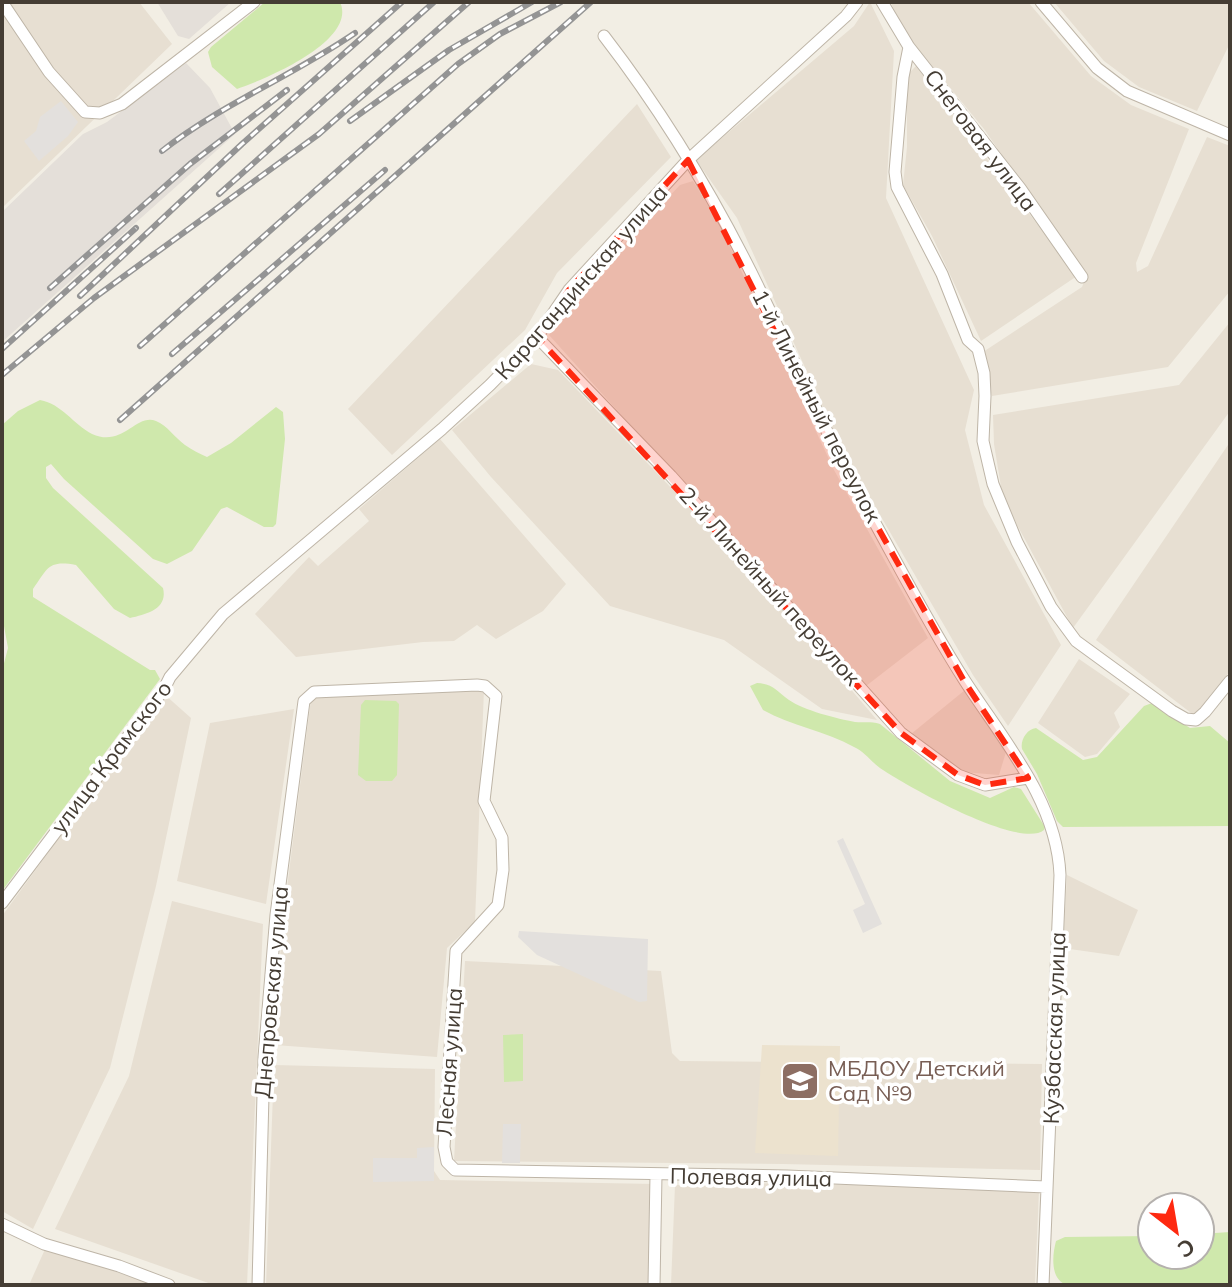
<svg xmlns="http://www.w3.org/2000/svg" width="1232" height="1287" font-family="Mulish,sans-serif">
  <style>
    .residential { fill: #e7dfd2 }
    .industrial { fill: #e4dfd9 }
    .education { fill: #ece2ce }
    .green { fill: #cfe8ac }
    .parking { fill: #e3e0dd }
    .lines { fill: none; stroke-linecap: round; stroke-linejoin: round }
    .minor-casing { stroke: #beb5a7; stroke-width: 13 }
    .minor { stroke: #fff; stroke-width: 11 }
    .rail-casing { stroke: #949494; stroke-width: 6 }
    .rail { stroke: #fff; stroke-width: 3; stroke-dasharray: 9; stroke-linecap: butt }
    .marked { fill: #fe2910; fill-opacity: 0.2; stroke: #fe2910; stroke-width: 6; stroke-dasharray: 16 10; stroke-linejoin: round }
    .labels { text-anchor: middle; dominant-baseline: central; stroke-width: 7; stroke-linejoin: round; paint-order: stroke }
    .street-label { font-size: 22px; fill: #453d34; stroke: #fff }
    .education-label { font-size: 22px; fill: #785e54; stroke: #fff; text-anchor: start }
  </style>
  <rect width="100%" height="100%" fill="#f2eee4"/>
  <!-- residential -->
  <path class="residential" d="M2,2h137l33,42 -170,164z
    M870,2l24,49 -8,147 88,192 -9,40 19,75 77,140 -53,81 -35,-51 -129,-222 -107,-235 -41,-58 158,-134z
    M891,2h137l63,74 40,29 58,24 -53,134 1,9 11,-6 59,-129 23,9v145l-62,76 -176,29 -12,-42 102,-67 4,-10 -102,-148 -84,-102z
    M1054,2h176v41l-33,68 -58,-24 -35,-26z
    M916,66l161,210 -96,65 -49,-105 -29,-51 4,-38v-72z
    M637,104l34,53 -114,116 -32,57 -133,125 -44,-46z
    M693,181l27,44 114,245 94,168 -62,48 -317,-351 29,-43 102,-107z
    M1230,322v89l-157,217 -70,-129 -9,-55 -1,-29 186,-30z
    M531,364l27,6 119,124 114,125 86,101 -55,-11 -98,-69 -114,-34 -119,-129 -39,-47z
    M440,439l126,145 -23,27 -47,28 -19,-14 -23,16 -31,1 -127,15 -41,-43 54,-57 9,9 51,-45 -10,-12z
    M1230,442v229l-35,45 -99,-76z
    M1079,659l51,35 -16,19 6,14 -23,27 -12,3 -47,-34z
    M484,689l-9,233 -28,26 -10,109 -162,-12 7,-118 29,-228 8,-4z
    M965,690l41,62 -7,23 -37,-3 -51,-38z
    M164,694l27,24 -35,168 -46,182 -77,161 -31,-18v-295z
    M294,709l-28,195 -89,-23 33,-158z
    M1067,875l71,35 -19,46 -56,-8z
    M172,901l91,23 -16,361h-33l-159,-56 74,-153z
    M465,961l196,10 11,82 8,8 362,3 -2,106 -257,-6 -329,-3z
    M274,1065l161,4 -1,102 6,9 215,4 -3,101h-386z
    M783,1183l256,7 -4,95h-364l4,-100z
    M46,1247l108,38h-125z"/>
  <!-- industrial -->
  <path class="industrial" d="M157,2h74l-42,37 -11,-3z
    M186,63l24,25 25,46 -233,208v-130l81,-78 24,-12z"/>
  <!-- education -->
  <path class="education" d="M762,1045l78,1 -2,110 -83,-3z"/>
  <!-- green -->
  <path class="green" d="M265,2h75c18,39 -76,78 -103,87l-25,-22 -4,-15 3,-5z
    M40,400c22,4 33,24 52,34 31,14 44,-21 64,-13 11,4 19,17 29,24 7,5 15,9 22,12l24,-14 45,-36 7,5 2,27 -9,85 -3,3h-9l-37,-20 -6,2 -29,42 -25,13 -14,-5 -89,-80 -13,-15 -5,3v11l7,10 110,100c5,21 -16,26 -33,30l-16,-9 -38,-44c-28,-5 -28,3 -43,24v8l117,73h5l5,9 -158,212v-220l6,-23 -6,-33v-190l16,-14z
    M757,683c17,1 19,8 32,17 14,10 49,19 66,22 9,1 15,-1 25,2l70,57 40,17 24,-11 7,2 24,38 -1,3c-24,20 -137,-44 -161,-60 -11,-7 -18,-18 -29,-23 -28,-16 -63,-21 -91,-37l-13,-24z
    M365,700l31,1 3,3 -2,71 -5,6h-26l-8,-6 3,-70z
    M1152,703l38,25 20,-2 20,17v83l-167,1 -6,-6 -20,-47 -15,-25c-2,-9 5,-20 14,-21l47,32 14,-3 47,-51z
    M523,1034v47l-19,1 -1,-47z
    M1230,1232v53h-162c-18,-4 -16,-29 -12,-44l9,-4 87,-1v19h48v-21z"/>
  <!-- parking -->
  <path class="parking" d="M61,101l17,21 -10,14 -29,25 -15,-20 12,-10 4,-14z
    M843,838l39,86 -19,9 -10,-23 12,-6 -28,-63z
    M519,931l129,8 -1,62 -8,1 -102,-47 -19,-18z
    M503,1124h18l-1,39h-18z
    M434,1147v34l-61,1v-24h44v-10z"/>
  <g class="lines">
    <defs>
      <path id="minor" d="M2,2l47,70 36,40 15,1 22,-9 132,-102
        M882,2l27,45 111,141 62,89
        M1041,2l56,66 30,23 103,44
        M604,36c64,83 118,174 163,269 31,64 59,129 93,191 35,62 67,126 105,185 38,59 92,120 95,194l-17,410
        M909,47l-6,30 -8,95 2,15 45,87 26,66 10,9 6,24 1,23 -2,45 10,43 24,58 34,65 25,34 96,70 14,8 10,1 9,-8 25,-31
        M537,337l134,139 230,257 57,42 27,10 43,-7
        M2,903l162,-214 6,-12 53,-63 219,-185 48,-44 47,-48 32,-47 119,-130 158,-144 11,-14
        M2,1224l42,20 75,22 50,19
        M258,1285l6,-228 12,-142 28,-214 10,-9 163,-7 8,1 11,10 -12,105 18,37 1,32 -5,35 -42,46 -12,196 3,15 8,8 332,6 259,11
        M654,1285l2,-110"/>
    </defs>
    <!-- minor casing -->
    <use href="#minor" class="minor-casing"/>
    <!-- minor -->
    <use href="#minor" class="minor"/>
    <defs>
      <path id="rail" d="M350,121l99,-71 83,-48
        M162,151c60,-47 130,-75 193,-118
        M219,194l215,-192
        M50,288l140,-124 97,-74
        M80,296l162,-152 160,-142
        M140,346l318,-282 42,-30 61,-32
        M2,349l134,-121
        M172,354l213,-184
        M2,375l92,-77 225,-164 150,-132
        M120,420l471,-418"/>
    </defs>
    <!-- rail casing -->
    <use href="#rail" class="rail-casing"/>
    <!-- rail -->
    <use href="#rail" class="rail"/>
  </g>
  <!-- marked area -->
  <path class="marked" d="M688,160l148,293 128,228 64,97 -43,7 -27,-10 -57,-42 -364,-396 32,-47z"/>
  <!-- icons -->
  <defs>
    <symbol id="school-square" viewBox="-11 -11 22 22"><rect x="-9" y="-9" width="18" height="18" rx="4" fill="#8d6e63" stroke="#fff"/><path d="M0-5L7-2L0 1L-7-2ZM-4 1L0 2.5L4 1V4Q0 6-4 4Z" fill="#fff"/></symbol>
  </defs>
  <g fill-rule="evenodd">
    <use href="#school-square" x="778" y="1059" width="44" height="44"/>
  </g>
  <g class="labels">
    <!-- street labels -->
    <g class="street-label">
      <text transform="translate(981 140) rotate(53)">Снеговая улица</text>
      <text transform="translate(581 282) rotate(-49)">Карагандинская улица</text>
      <text transform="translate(817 406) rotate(63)">1-й Линейный переулок</text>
      <text transform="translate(770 586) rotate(48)">2-й Линейный переулок</text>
      <text transform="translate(111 757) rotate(-53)">улица Крамского</text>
      <text transform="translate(271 992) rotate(-85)">Днепровская улица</text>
      <text transform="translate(1054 1028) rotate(-88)">Кузбасская улица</text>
      <text transform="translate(449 1062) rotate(-86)">Лесная улица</text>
      <text transform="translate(751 1177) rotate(1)">Полевая улица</text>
    </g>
    <!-- education labels -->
    <g class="education-label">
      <text x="828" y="1068">МБДОУ Детский<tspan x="828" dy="25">Сад №9</tspan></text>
    </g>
  </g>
  <!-- border -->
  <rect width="1232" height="1287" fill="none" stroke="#453d34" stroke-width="8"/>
  <!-- north arrow -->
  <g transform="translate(1176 1231) rotate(149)"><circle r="38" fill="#ffffff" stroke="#b5b1ae" stroke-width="2"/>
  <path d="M0-6L14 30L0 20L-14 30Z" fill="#fe2910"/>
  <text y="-12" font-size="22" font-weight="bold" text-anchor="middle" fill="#453d34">С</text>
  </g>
</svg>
